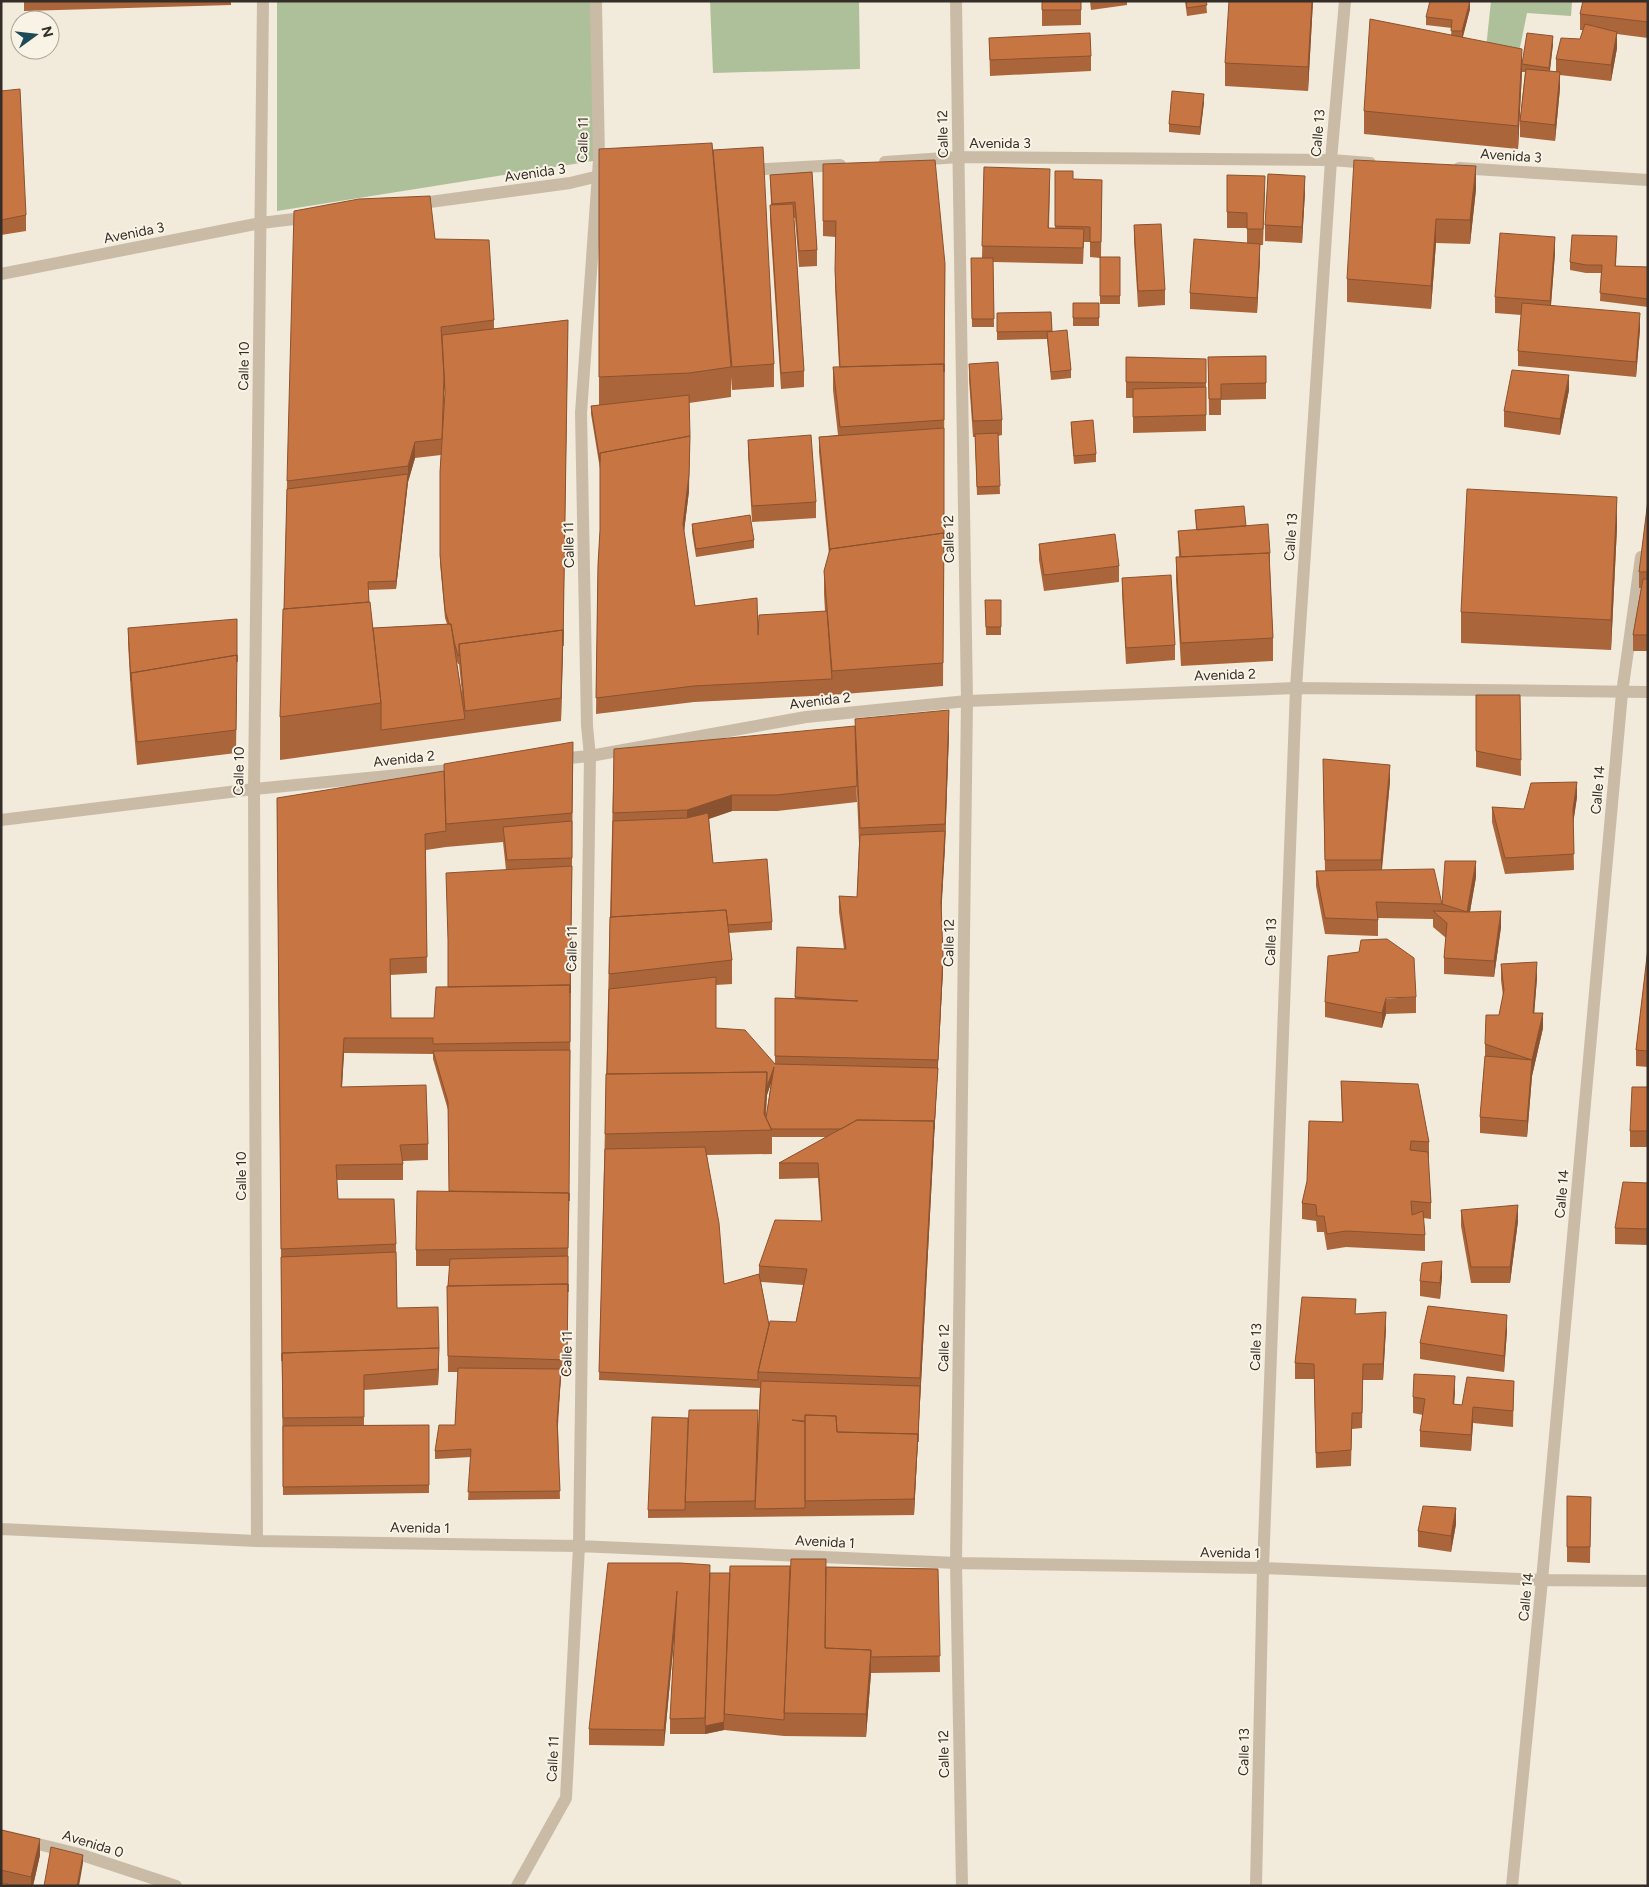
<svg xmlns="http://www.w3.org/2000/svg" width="1649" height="1887" font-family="Figtree,sans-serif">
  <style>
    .green { fill: #aec09a }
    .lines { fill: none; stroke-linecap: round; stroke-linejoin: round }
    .minor { stroke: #cabba6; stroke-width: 12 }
    .tertiary { stroke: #cabba6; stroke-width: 12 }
    .wall { fill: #ab653a; fill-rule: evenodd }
    .shaded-wall { fill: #8b522f }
    .building { fill: #c77543; stroke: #8b522f }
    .labels { text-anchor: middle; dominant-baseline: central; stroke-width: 4; stroke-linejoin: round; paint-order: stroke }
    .street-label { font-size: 14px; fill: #352d27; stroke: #f9f3e6 }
  </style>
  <rect width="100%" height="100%" fill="#f2eada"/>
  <!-- green -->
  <path class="green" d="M277,1h320l2,159 -322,51z
    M710,1h149l1,68 -147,4z
    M1491,1h81l-1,15 -44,-3 -10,49 -32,-4z"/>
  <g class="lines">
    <!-- minor -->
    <path class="minor" d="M956,1l11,700 -11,862 6,323
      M885,162l74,-5 372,3 39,3
      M1459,168l189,12
      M748,170l92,-5
      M415,204l155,-21 33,-8
      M1,274l260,-51 50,-6
      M1,1529l256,12 322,5 377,17 307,5 279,12 106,1
      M257,1541l-3,-752 9,-788
      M1,1835l78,19 97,32
      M517,1886l49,-88 13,-252 11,-790 -3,-30 -6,-313 18,-253 -3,-159
      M1256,1886l7,-318 33,-880 35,-528 14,-159
      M1512,1886l30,-306 80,-887 19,-136"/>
    <!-- tertiary -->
    <path class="tertiary" d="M558,759l32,-3 216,-39 161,-16 329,-13 352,4
      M1,820l253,-31 207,-20"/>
  </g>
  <!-- wall -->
  <path class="wall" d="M24,1h207v4l-207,6z
    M1042,1h39v24l-39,1z
    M1090,1h37v4l-36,5z
    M1185,1h21l1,12 -20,3z
    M1313,1l-5,90 -83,-5v-23z
    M1648,1v37l-31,-4v14l-6,33 -51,-6v13l-5,53 -35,-4v-16l5,-49h-3v-8l31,-20 -3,27 6,1v-13l24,-20 3,-9h-3v-16z
    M1470,9l-7,28 59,35 -4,77 -154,-15v-23l87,-76 1,-7 -26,-3v-8z
    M989,38l102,18v15l-101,5z
    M1,91l25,124v16l-25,4z
    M1204,102l-4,33 -31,-3v-8z
    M599,149l114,1 61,214v23l-42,3 -1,-13v20l-42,6v88l-5,40 11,75 63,29 67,-24 -1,-17v-23l5,-17 -10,-102v-15l19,-2 -5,-45v-23h6l-4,-81 1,-49 -13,-1v-72l122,100 -2,422 -111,9 -138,7 -98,12 2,-149 2,-33v-63l-9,-55v-8l8,-1z
    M984,167l66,17 -1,44 6,1v-58l18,8 29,1 -1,77h19v47h-20v-46l-10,-1v-15h-6l-1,22 -90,-2 1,65h-22l-1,-69h11z
    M812,172l5,78v16l-18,1 -4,-49h-1l10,153v16l-23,2 -11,-168v-16h1l-1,-30z
    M1227,175l38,17 -2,53h-3v14l-3,54 -67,-4v-16l57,-50v-15h-20z
    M1476,189l-6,55 -34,-1 -5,66 -84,-7v-23z
    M1305,192l-3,51 -37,-2v-16z
    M1134,225l31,65v15l-27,2 -4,-66z
    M435,239l59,81v9l74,-9 -7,401 -281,39v-43l4,-108 3,-128zM444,387l1,9 -2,36zM441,455l-1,17v91l5,55 2,6 -74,4 -4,-26 -1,-12 28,-1 12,-107 7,-24zM456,659l2,5h1l3,30z
    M1617,244l-1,22 32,1v40l-48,-6 1,-28h-15l-16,-3v-8z
    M1555,253l-4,52 89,24 -4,48 -118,-11v-15l3,-36 -26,-2v-16z
    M1073,303h26v23h-26z
    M1051,312l1,20 19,38v8l-20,2 -4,-41 -50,1v-27z
    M1266,356v43l-45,1v15h-12l-1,-58z
    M1126,357l80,2v72l-73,2v-35h-7z
    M969,364l33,56v15l-4,1 2,58 -23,1 -2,-58h-2l-4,-57z
    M1569,390l-9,45 -56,-8v-16z
    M1071,422l25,32v8l-22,2 -3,-34z
    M748,440l68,62v16l-64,4 -4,-67z
    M1648,500v151h-15v-16l8,-47h-2v-16z
    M1195,510l51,16 24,27v16l3,69v23l-92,5 -5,-85v-24h3l-1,-26 18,-1z
    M692,524l62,16v8l-58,9 -4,-25z
    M1617,527l-6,123 -150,-7v-31z
    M1039,544l80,22v16l-75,9 -5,-31z
    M1122,578l53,67v15l-49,4 -4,-71z
    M985,600h16v35h-15z
    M128,628l109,50 -1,75 -99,12 -6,-69 -3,-53z
    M1476,695h44l1,81 -45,-9z
    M949,733l-4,114 -4,64 2,59 -29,545 -266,3v-8l110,-84 2,-38 -161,-8 15,-631zM856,769l3,75 -2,53 -18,-1v16l5,37 -47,-2 -2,52 -20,-1v66l-59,-36v-43l16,-1v-24l-3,-27 43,-3v-8l-59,-59 -4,-44 23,-8h45l80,-9zM771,1082l-5,36 1,-23zM772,1137h54l-47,26v16l39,-1 3,43 -62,45v8l-35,10 -17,-129 65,-1zM761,1282l42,3 -7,37 -27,3z
    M573,765l-6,611 -6,-1 -3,51 2,73 -92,1 3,-43 -36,2v-8l20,-26 3,-53h-10l-1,-86h1l2,-20h-34v-16l33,-59 -1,-81 -15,-51v-5l-89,-1 -2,34 86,57v16l-25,1v19h-66l1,19 58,45 1,64 42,56 -1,21 -74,5v35h65v68l-146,2 -6,-697zM503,842l3,28 -58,76v41l-14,31h-43l-1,-43 37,-2 -1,-123 20,-3z
    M1323,775l67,6 -8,89 60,34 34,-27 -6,35 31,15 -7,50 -50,-3v-16l2,-20 -13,-11v-8l-55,-1v18l-53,-2 -9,-48v-15h9z
    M1577,797l-4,25 1,48 -69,4 -13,-52v-15l32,2z
    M1648,948v119l-12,-1v-16z
    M1501,964l36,14 -3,35 9,15 -11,48 -5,61 -47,-4v-16l5,-61v-12l14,-29 4,-19 -2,-16z
    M1416,997v16l-30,1 -4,14 -57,-11v-15z
    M1341,1081l88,61v16h-1l3,45v16l-8,-1 2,17v16l-79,-4 -19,3 -3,-18h-7l-1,-11 -14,-2v-16l40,-81z
    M1648,1087v60h-18v-16z
    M1648,1183v62l-33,-1v-16z
    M1461,1210l57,11 -8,62h-39l-10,-57z
    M1442,1276l-2,23 -20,-3v-15z
    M1356,1314l30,14 -3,52h-20l-1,48 -10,1 -1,37 -35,2 -2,-89h-19v-16z
    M1507,1331l-3,41 -84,-13v-16z
    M1514,1381l-1,46 -40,-4 -2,28 -51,-4v-16l3,-16 -10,-2v-16l42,-6 -1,13 8,1z
    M1567,1496l24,1 -1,66 -23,-1z
    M1456,1524l-5,28 -33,-5v-16z
    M826,1567l112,2 2,103 -69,1 -5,64 -82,-1 -60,-6 -19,4h-35v-15l5,-90 -11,117 -75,-1v-16l121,-156h20z
    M1,1830l39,25 -7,31h-32z"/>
  <!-- shaded-wall -->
  <path class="shaded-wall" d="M1312,1h1l-5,90v-24z
    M1470,1v8l-8,30v-8z
    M1617,32v16l-6,33v-16z
    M1553,36v8l-4,32v-8z
    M1522,49v23l-4,77v-23z
    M1560,72v16l-5,53v-16z
    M1204,94v8l-4,33v-8z
    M1476,166v23l-6,55v-24z
    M1305,176v16l-3,51v-16z
    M1436,219v24l-5,66v-23z
    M1555,237v16l-5,64v-16z
    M1260,244v15l-3,54v-15z
    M1640,313v16l-4,48v-15z
    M568,328l-5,326 -2,67v-23z
    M1569,375v15l-9,45v-16z
    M444,376v16l-2,63v-16z
    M690,436l-1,55 -6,49v-16z
    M415,442v16l-7,24 -12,107v-8l12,-107v-8z
    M1617,497v30l-6,123v-30z
    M949,710v23l-4,114 -4,71v-16l4,-71z
    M1390,765v16l-9,95v-16z
    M1577,782v15l-4,28v-16z
    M732,795v16l-45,15v-16z
    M1476,861v16l-9,51v-16z
    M1501,911v16l-7,50v-16z
    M943,955v15l-29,545v-16z
    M1537,962v16l-4,51v-16z
    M1386,998v16l-4,14v-15z
    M1543,1013v15l-11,48 -5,61v-16l5,-61z
    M344,1038v15l-3,50v-16z
    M774,1067v8l-7,20 -3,34v-15l3,-42z
    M1518,1205v16l-8,62v-16z
    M1442,1261v15l-2,23v-16z
    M1386,1312v16l-3,52v-16z
    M1507,1315v16l-3,41v-16z
    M439,1348v16l-1,21v-16z
    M561,1369v8l-4,52v-8z
    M1455,1376v15l-2,29v-16z
    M1473,1407v16l-2,28v-16z
    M1456,1508v16l-5,28v-16z
    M710,1581l14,141v8l-19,4z
    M677,1591v16l-13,139v-16z
    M871,1650v23l-5,64v-23z
    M40,1839v16l-7,31h-2v-9z
    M83,1855v8l-4,23h-2z"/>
  <!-- building -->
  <path class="building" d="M1042,1h39v9h-39z
    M1186,1h20l1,4 -20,3z
    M1229,1h83l-4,66 -83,-4z
    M1430,1h40l-8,30h-11l1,-11 -26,-3z
    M1583,1h65v21l-68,-8z
    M1370,19l152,30 -4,77 -154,-15z
    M1585,24l32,8 -6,33 -55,-6 5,-21 19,1z
    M1090,33l1,23 -101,4 -1,-22z
    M1527,33l26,3 -4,32 -27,-4z
    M1526,69l34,3 -5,53 -35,-4z
    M20,89l6,126 -25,5v-129z
    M1172,91l32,3 -4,33 -31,-3z
    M712,143l19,224 -42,6 -90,4v-228z
    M763,147l11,217 -42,3 -19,-217z
    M935,160l10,104 -1,108v-8l-104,3 -5,-97 1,-49h-13v-57z
    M1354,160l122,6 -6,54 -34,-1 -5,67 -84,-7z
    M984,167l66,2 -2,59 36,1 -1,19 -101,-2z
    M1055,171h18v8l29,1 -1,62h-11v-15l-35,-1z
    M812,172l5,78 -18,1 -4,-49 -23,2 -2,-29z
    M1268,174l37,2 -3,51 -37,-2z
    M1227,175l38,1 -2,53h-16v-16l-20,-1z
    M430,196l5,43 54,1 5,80 -53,7 3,49 -2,63 -27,3 -7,24 -121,15 7,-270 65,-12z
    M793,204l11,167 -23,2 -11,-168z
    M1161,224l4,66 -27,1 -4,-66z
    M1500,233l55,4 -5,64 -55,-4z
    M1572,235l45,1 -2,30 33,1v32l-48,-6 2,-28h-16l-16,-3z
    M1194,239l66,5 -3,54 -67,-5z
    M1100,257h20v39h-20z
    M971,258h22l1,61h-22z
    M1073,303h26v15h-26z
    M1522,303l118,10 -4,49 -118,-11z
    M1051,312l1,19 -55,1v-19z
    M568,320l-5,326v-16l-104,14v12h-1l-4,-15 -3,-17h-2l-4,-14 -5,-55v-83l5,-80 -3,-57z
    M1067,330l4,40 -20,2 -4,-40z
    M1266,356v27l-45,1v15h-12l-1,-42z
    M1126,357l80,2v24l-80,-1z
    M998,362l4,58 -29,1 -4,-57z
    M944,364v56l-104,7 -7,-60z
    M1512,370l57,5 -9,44 -56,-8z
    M1206,387v28l-73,2v-28z
    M689,395l1,41 -90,17v8l-9,-55z
    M1093,420l3,34 -22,2 -3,-34z
    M944,428v112v-7l-114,16v2l-11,-114z
    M998,433l2,53 -23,1 -2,-53z
    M811,435l5,67 -64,4 -4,-66z
    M690,436l-1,39 -6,49 12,82 62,-8 1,37 1,-20 68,-4 5,68 -138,7 -98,12 2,-133 2,-35v-77z
    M408,474l-12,107 -28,1 1,20 -85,7 3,-120z
    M1467,489l150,8 -6,123 -150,-8z
    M1648,500v72h-9z
    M1244,506l2,20 -49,4 -2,-20z
    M750,515l4,25 -58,9 -4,-25z
    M1268,524l2,29 -1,1v-1l-88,4 -3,-26z
    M944,533l-1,130 -111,8 -8,-100 6,-22z
    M1115,534l4,32 -75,9 -5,-31z
    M1269,553l4,85 -92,5 -5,-86z
    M1171,575l4,70 -49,3 -4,-70z
    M1643,579h5v56h-15z
    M985,600h16v27h-15z
    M370,602l11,101 -101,14 3,-108z
    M237,619v43v-7l-106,18v8l-3,-53z
    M451,624l14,95 -84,11v-27l-8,-75z
    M563,630l-2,68 -96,13 -6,-67z
    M237,655l-1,75 -99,12 -6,-69z
    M1476,695h44l1,65 -45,-9z
    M949,710l-4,114 -85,4 -5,-109z
    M855,726l2,60 -80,9h-45l-45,15 -74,3 1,-64z
    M573,742l-1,71 -126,11 -2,-60z
    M1323,759l67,6 -9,95h-56z
    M444,771l2,60 -21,3 2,123 -37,2 1,59h43l2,-31 134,-2v57l-137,2v-6h-89l-3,49 85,-2 2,59 -28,1 3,19 -67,1 2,34h56l2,45 -115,5 -4,-451z
    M1577,782l-4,27 1,45 -69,4 -13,-51 32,2 7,-26z
    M708,813l5,50 54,-4 5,63 -44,3 -2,-15 -115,7 2,-96 74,-3z
    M572,821v37l-65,2 -4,-33z
    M945,831l-4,71 2,53 -5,105 -163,-4v-58l83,3 -63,-4 2,-50 49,2 -7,-53 18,1 3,-62z
    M1445,861h31l-9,51 34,-1 -7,50 -50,-3 3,-35 -14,-12 34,1 -25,-8z
    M572,866l-2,127v-8l-122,2v-47l-2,-67z
    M1434,869l8,35 -66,-2 2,18 -53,-2 -9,-47z
    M726,910l6,50 -123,14 1,-57z
    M1387,939l27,19 2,39 -30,1 -4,15 -57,-11 3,-46 31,-4 2,-12z
    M1648,948v103l-12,-1z
    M1537,962l-4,51h10l-11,47 -47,-16 1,-29h13l5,-25 -3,-26z
    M716,977v51l29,2 30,34 163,4 -4,61v-8l-77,-1 -16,9h-70l-5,-11 8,-51 -7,20v-15l-160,2 2,-85z
    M570,1050l-1,151v-8l-120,-2 -1,-89 -15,-51z
    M1485,1056l47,4 -5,61 -47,-4z
    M767,1072l-3,42 8,16 -167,4 1,-60z
    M1341,1081l77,3 11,58 -18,-1 -1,9 18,2 3,51 -20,-2 1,14 11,-4 2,24 -79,-4 -19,3 -3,-18h-7l-1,-11 -14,-2 5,-22 2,-60 34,1z
    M1632,1087h16v44h-18z
    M857,1120l77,1 -14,257 -162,-6 12,-51 26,1 11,-53 -48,-3 16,-46 47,1 -4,-58h-39z
    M705,1147l14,76 5,61 35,-10 10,51 -11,47v8l-159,-8 6,-223z
    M1623,1182l25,1v46l-33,-1z
    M417,1191l152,2 -1,55 -152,2z
    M1518,1205l-8,62h-39l-10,-57z
    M396,1252l1,56 41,-1 1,41 -157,5v8l-1,-104z
    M568,1256v36v-8l-120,2 2,-27z
    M1442,1261l-2,22 -20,-2 2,-18z
    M568,1284l-1,76 -119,-4 -1,-70z
    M1302,1297l54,2 -1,15 31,-2 -3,52h-20l-1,49h-10l-1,37 -35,3 -2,-89 -19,-1z
    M1428,1306l79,9 -3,41 -84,-13z
    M439,1348l-1,21 -74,6v42l-81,1 -1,-65z
    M458,1368l103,1 -4,52 3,70 -92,1 3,-43 -36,2 4,-26h16z
    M1414,1374l41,2 -2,28 9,1 5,-28 47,4 -1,30 -40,-4 -2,28 -51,-4 5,-32 -12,-2z
    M761,1381l159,5 -2,56v-8l-81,-2 -1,-16 -31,-1v6l-13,-1 13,2v86l-50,1z
    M689,1410h69l-3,91 -70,1z
    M805,1415l31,1 1,16 81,2 -4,65 -109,2z
    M652,1417l36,1 -3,92h-37z
    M429,1425v60l-146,2v-61z
    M1567,1496l24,1 -1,50h-23z
    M1423,1506l33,2 -5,28 -33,-5z
    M791,1559h35l-1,89 46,2 -5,64 -82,-1z
    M608,1563h72l30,2 -5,153 -35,1 7,-128 -13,139 -75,-1z
    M730,1566h60l-6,154 -60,-6z
    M826,1567l112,2 2,87 -69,1v-7l-46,-2z
    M710,1573h20l-6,149 -19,4z
    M1,1830l39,9 -9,38 -30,-7z
    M51,1847l32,8 -6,31h-33z
    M1,1883l7,1v2h-7z"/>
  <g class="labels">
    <!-- street labels -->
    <g class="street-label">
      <text transform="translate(1318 133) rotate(-85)">Calle 13</text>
      <text transform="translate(943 134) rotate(-91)">Calle 12</text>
      <text transform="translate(583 140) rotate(-89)">Calle 11</text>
      <text x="1000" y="143">Avenida 3</text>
      <text transform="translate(1511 156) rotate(4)">Avenida 3</text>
      <text transform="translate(535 173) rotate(-8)">Avenida 3</text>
      <text transform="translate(134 233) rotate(-11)">Avenida 3</text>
      <text transform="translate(244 366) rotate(-89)">Calle 10</text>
      <text transform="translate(1291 537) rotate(-86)">Calle 13</text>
      <text transform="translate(949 539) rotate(-91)">Calle 12</text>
      <text transform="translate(569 545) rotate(-91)">Calle 11</text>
      <text transform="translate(1225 675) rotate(-2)">Avenida 2</text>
      <text transform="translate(820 701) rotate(-7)">Avenida 2</text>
      <text transform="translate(404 759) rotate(-6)">Avenida 2</text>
      <text transform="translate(239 771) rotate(-89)">Calle 10</text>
      <text transform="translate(1598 790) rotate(-85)">Calle 14</text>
      <text transform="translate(1271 942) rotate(-88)">Calle 13</text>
      <text transform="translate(949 943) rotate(-89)">Calle 12</text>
      <text transform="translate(572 949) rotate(-89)">Calle 11</text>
      <text transform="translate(241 1176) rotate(-90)">Calle 10</text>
      <text transform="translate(1562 1194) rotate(-85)">Calle 14</text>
      <text transform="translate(1256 1347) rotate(-88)">Calle 13</text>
      <text transform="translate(944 1348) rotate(-89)">Calle 12</text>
      <text transform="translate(567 1354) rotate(-89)">Calle 11</text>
      <text transform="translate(420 1528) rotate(1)">Avenida 1</text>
      <text transform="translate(825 1542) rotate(3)">Avenida 1</text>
      <text transform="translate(1230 1553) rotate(1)">Avenida 1</text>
      <text transform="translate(1526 1597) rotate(-84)">Calle 14</text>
      <text transform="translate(1244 1752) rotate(-89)">Calle 13</text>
      <text transform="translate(944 1754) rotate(-91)">Calle 12</text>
      <text transform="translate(553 1759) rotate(-87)">Calle 11</text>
      <text transform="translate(93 1844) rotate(17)">Avenida 0</text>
    </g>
  </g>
  <!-- border -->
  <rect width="1649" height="1887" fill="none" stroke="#352d27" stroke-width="5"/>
  <!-- north arrow -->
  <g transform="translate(35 35) rotate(75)"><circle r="24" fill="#f9f3e6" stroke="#aba49a"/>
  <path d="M0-4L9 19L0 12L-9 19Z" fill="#1c4b57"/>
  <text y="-8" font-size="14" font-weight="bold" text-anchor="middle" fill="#352d27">N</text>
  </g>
</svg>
